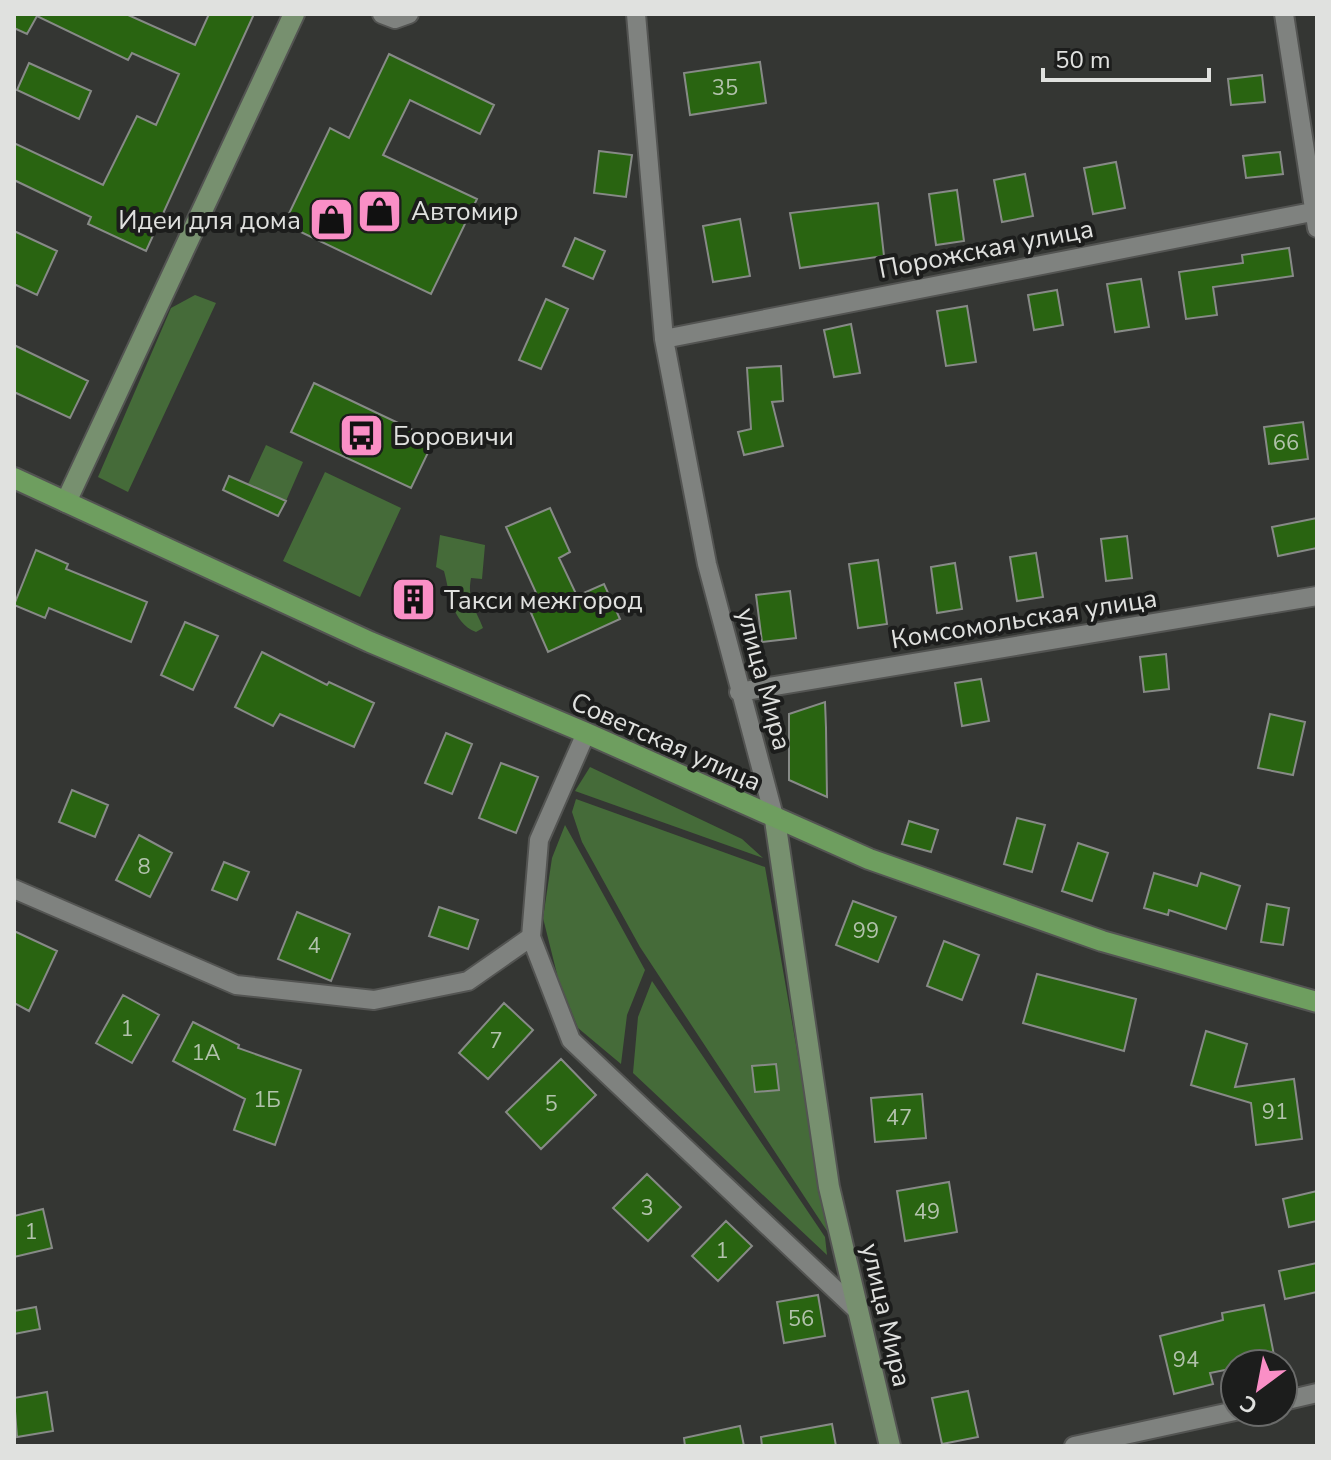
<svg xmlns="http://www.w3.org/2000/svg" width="1331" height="1460" font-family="'Nunito Sans',sans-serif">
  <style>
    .green { fill: #456b39 }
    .building { fill: #296411; stroke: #878a87; stroke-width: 2 }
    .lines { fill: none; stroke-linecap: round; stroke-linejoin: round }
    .minor-casing { stroke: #535452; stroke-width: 22 }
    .secondary-casing { stroke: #535452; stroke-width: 24 }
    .primary-casing { stroke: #535452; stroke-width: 24 }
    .minor { stroke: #7f827f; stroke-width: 18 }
    .secondary { stroke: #77906f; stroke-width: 20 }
    .primary { stroke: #6e9e5f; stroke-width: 20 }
    .labels { text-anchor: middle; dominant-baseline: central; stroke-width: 8; stroke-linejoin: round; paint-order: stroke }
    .number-label { font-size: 22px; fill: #b2c2ac }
    .poi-label { font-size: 26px; fill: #e0e1df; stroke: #1c1d1c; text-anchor: start }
    .street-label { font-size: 26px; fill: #e0e1df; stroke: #1c1d1c }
  </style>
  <rect width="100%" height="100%" fill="#343633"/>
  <!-- green -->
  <path class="green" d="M195,295l21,8 -88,189 -30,-15 73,-169z
    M266,445l37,17 -17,39 -27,-12 -16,6z
    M325,472l76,36 -41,89 -77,-36z
    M440,535l45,10 -3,34 -11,-1c-4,22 4,30 12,50l-7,4c-25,-10 -26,-39 -32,-61l-8,-4z
    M590,767l152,72 21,19 -188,-67z
    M576,799l189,68 64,367 -189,-287 -58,-105 -10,-30z
    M565,825l80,145 -18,45 -6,49 -43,-36 -20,-50 -15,-60 9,-60z
    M652,981l173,256 2,18 -194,-182 5,-56z"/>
  <!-- building -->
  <path class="building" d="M14,14h112l69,31 14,-31h45l-108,237 -58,-27 3,-7 -77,-37v-37l89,42 34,-69 19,9 23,-51 -47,-21 -4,7 -91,-44 -10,18 -13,-6z
    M389,54l105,51 -14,29 -70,-34 -27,55 94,44 -46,95 -147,-70 46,-96 19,10z
    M760,62l6,41 -76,12 -6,-42z
    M29,63l62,28 -12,28 -62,-29z
    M1262,75l3,27 -34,3 -3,-26z
    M599,151l33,4 -6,42 -32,-4z
    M1280,152l3,22 -37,4 -3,-22z
    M1116,162l9,46 -32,6 -9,-46z
    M1025,174l8,42 -31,6 -8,-42z
    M957,190l7,51 -28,4 -7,-51z
    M878,203l6,53 -84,12 -10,-55z
    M740,219l10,57 -37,6 -10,-56z
    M14,231l43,20 -20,44 -23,-11z
    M575,238l30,13 -12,28 -30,-13z
    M1289,248l4,28 -80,11 4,28 -31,4 -7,-47 64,-9 -1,-8z
    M1141,279l8,48 -34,5 -8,-48z
    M1057,290l6,35 -29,5 -6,-35z
    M546,299l22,10 -27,60 -22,-9z
    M967,306l9,56 -30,4 -9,-55z
    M851,324l9,49 -26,4 -10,-47z
    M14,345l74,36 -18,37 -56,-26z
    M781,366l2,35 -11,1 11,44 -39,9 -6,-23 13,-3 -4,-61z
    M314,383l120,57 -23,48 -120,-56z
    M1303,422l5,37 -39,5 -5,-37z
    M229,476l57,25 -8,15 -55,-26z
    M550,508l20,44 -11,6 18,38 27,-12 16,35 -72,33 -17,-39 12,-5 -37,-81z
    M1317,518v30l-39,8 -6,-29z
    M1127,536l5,42 -26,3 -5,-42z
    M36,550l32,14 -2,5 81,33 -16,40 -82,-34 -4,10 -31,-13z
    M1036,553l7,44 -26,4 -7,-44z
    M878,560l9,64 -29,4 -9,-64z
    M955,563l7,46 -25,4 -6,-46z
    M790,591l6,47 -34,4 -6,-47z
    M185,622l33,14 -25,54 -32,-15z
    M262,652l65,33 2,-3 45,21 -20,44 -74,-33 -7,12 -38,-19z
    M1166,654l3,35 -25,3 -4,-35z
    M981,679l8,42 -27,5 -7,-43z
    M825,702l1,26 1,69 -38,-17v-66z
    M1270,714l35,8 -12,53 -35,-7z
    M446,733l26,11 -20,50 -27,-11z
    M501,763l37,14 -22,56 -37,-15z
    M72,790l36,15 -13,32 -36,-15z
    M1017,818l28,7 -13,47 -28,-8z
    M909,821l29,9 -7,22 -29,-8z
    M139,835l33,18 -22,44 -34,-17z
    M1078,843l30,10 -16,48 -30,-10z
    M224,862l25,10 -12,28 -25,-10z
    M1154,873l43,13 4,-13 39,13 -14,43 -57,-19 -1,5 -24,-7z
    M853,901l43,16 -18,45 -42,-17z
    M1267,904l22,4 -6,37 -22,-3z
    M439,907l39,13 -10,29 -39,-13z
    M297,912l53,22 -19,47 -53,-22z
    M14,931l43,20 -28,60 -15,-8z
    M944,941l35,14 -17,45 -35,-14z
    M1037,974l99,25 -12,52 -101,-28z
    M123,995l36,20 -27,48 -36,-20z
    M504,1003l29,27 -45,49 -29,-26z
    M193,1022l46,23 -1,3 63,22 -26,75 -41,-15 11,-31 -72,-38z
    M1206,1031l41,13 -12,43 59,-8 8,60 -46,6 -5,-42 -60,-18z
    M561,1059l35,36 -55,54 -35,-37z
    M776,1064l3,26 -24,2 -3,-26z
    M922,1094l4,44 -51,4 -4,-44z
    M647,1174l34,33 -33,34 -35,-33z
    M949,1182l8,50 -52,9 -8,-50z
    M1317,1191v30l-28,6 -6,-28z
    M43,1209l9,39 -38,9v-41z
    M726,1221l26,25 -34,35 -26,-25z
    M1317,1263v29l-32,7 -6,-28z
    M818,1295l7,41 -41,7 -7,-41z
    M1264,1305l11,55 -40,4v4l-25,5 3,11 -39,10 -14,-58 63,-16 -1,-7z
    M36,1307l4,22 -26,5v-23z
    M968,1391l10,46 -36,7 -10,-46z
    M47,1392l6,39 -36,6 -3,-39z
    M832,1424l4,22h-74l-1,-9z
    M740,1426l4,20h-59l-1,-8z"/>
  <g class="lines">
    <defs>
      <path id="minor" d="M382,14l13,5 14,-5
        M636,14l28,325 43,225 68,256
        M1284,14l33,214
        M664,339l653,-128
        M739,692l578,-96
        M586,733l-47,107 -8,97 40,103 288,272
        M14,889l222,96 138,15 94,-19 63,-44
        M1283,1401l34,-8
        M1074,1446l161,-35"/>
      <path id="secondary" d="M66,502l228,-488
        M775,820l54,367 61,259"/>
      <path id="primary" d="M14,478l356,164 216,91 283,126 233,82 215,61"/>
    </defs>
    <!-- minor casing -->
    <use href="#minor" class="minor-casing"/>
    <!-- secondary casing -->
    <use href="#secondary" class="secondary-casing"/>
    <!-- primary casing -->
    <use href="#primary" class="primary-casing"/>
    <!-- minor -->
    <use href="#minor" class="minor"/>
    <!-- secondary -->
    <use href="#secondary" class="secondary"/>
    <!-- primary -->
    <use href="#primary" class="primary"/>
  </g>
  <!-- icons -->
  <defs>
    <symbol id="shop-square" viewBox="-11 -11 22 22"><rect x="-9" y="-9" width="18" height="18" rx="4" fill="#fa8fc6" stroke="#1c1d1c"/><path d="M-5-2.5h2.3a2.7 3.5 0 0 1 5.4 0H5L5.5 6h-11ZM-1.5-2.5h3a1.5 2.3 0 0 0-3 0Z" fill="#111"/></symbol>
    <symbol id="bus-square" viewBox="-11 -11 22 22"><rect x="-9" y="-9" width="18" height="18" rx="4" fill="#fa8fc6" stroke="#1c1d1c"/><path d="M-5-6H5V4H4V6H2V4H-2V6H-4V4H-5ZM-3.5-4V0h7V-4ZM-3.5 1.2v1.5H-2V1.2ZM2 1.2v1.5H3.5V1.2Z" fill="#111"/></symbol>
    <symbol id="building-square" viewBox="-11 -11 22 22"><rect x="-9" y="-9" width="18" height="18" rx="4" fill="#fa8fc6" stroke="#1c1d1c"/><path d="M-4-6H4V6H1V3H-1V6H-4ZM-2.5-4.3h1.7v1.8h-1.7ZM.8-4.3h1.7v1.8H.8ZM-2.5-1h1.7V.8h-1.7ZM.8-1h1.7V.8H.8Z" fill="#111"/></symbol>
  </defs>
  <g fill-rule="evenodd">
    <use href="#shop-square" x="354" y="186" width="51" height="51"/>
    <use href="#shop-square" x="306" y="194" width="51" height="51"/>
    <use href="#bus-square" x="336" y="410" width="51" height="51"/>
    <use href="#building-square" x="388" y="574" width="51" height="51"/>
  </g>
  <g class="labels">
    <!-- number labels -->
    <g class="number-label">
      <text x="725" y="88">35</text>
      <text x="1286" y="443">66</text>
      <text x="144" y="867">8</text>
      <text x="866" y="931">99</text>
      <text x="314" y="946">4</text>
      <text x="127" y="1029">1</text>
      <text x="496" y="1041">7</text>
      <text x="206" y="1053">1А</text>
      <text x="267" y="1100">1Б</text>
      <text x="551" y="1104">5</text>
      <text x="1275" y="1112">91</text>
      <text x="899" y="1118">47</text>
      <text x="647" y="1208">3</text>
      <text x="927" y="1212">49</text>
      <text x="31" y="1232">1</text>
      <text x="722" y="1251">1</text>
      <text x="801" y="1319">56</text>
      <text x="1186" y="1360">94</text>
    </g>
    <!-- poi labels -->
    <g class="poi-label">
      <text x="411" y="211">Автомир</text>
      <text x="301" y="220" text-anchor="end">Идеи для дома</text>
      <text x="393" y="436">Боровичи</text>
      <text x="444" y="600">Такси межгород</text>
    </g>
    <!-- street labels -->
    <g class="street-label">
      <text transform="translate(986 249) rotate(-11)">Порожская улица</text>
      <text transform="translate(1024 619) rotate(-9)">Комсомольская улица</text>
      <text transform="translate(764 679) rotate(75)">улица Мира</text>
      <text transform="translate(666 742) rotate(24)">Советская улица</text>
      <text transform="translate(886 1315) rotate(77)">улица Мира</text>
    </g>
  </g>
  <!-- border -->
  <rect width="1331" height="1460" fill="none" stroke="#e0e1df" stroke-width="32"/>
  <!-- north arrow -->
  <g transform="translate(1259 1388) rotate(212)"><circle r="38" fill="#1c1d1c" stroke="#6a6b6a" stroke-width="2"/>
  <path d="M0-6L14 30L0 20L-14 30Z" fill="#fa8fc6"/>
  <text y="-12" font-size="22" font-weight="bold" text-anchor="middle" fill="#e0e1df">С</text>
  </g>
  <!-- scale -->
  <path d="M1043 68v12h166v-12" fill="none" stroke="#e0e1df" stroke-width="4"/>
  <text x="1055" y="68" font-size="24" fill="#e0e1df" stroke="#1c1d1c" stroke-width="6" paint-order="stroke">50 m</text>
</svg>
